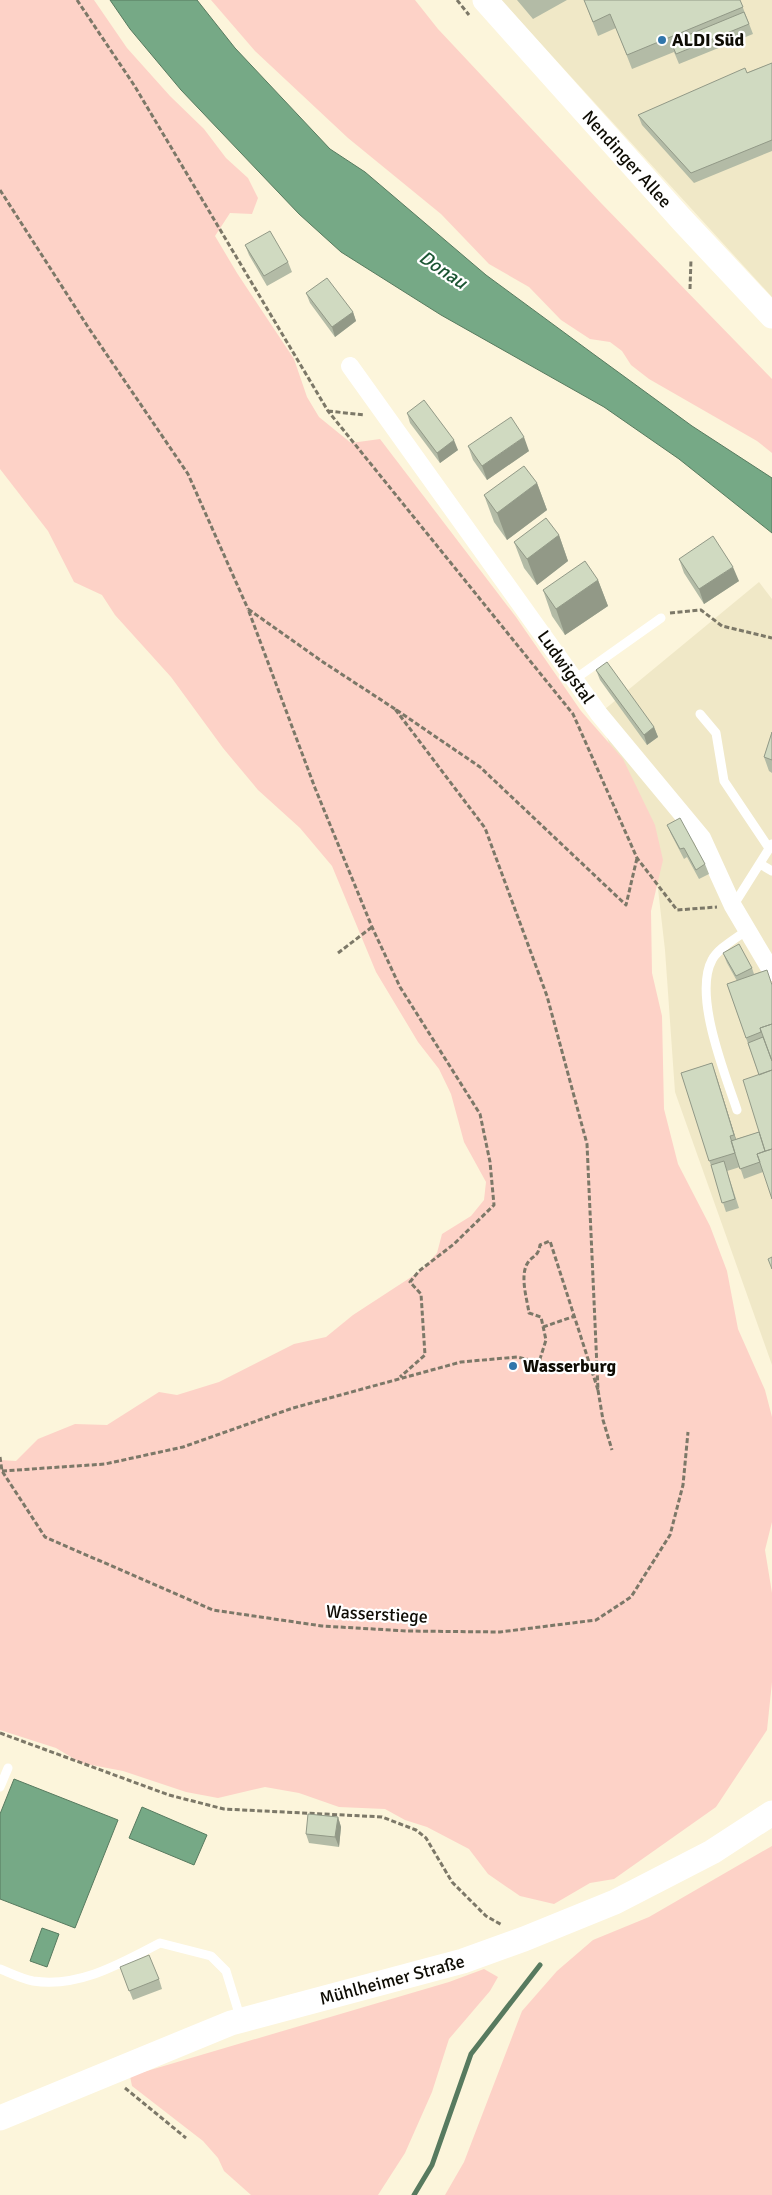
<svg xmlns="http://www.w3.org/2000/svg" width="772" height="2195" font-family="Signika,sans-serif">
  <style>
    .built { fill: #f0e8c7 }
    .green { fill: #fdd2c7 }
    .water { fill: #76a986; stroke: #577a5f }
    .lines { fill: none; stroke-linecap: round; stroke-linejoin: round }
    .stream { stroke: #577a5f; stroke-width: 5 }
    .path { stroke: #7c7868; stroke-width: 3; stroke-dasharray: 5 2.5; stroke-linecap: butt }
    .lane { stroke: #fff; stroke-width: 9 }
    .street { stroke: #fff; stroke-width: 18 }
    .secondary { stroke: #fff; stroke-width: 25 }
    .wall { fill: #b3bba6 }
    .shaded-wall { fill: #929987 }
    .building { fill: #d0dac1; stroke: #929987 }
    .poi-dot { fill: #3076ab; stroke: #fff; stroke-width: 2 }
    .labels { text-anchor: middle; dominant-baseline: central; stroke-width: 4.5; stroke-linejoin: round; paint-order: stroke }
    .poi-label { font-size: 18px; font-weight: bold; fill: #0e0c04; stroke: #fff; text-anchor: start }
    .street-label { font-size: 18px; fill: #0e0c04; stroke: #fff }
    .water-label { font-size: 19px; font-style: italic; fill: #1b5533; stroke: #fff }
  </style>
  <rect width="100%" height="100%" fill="#fcf5db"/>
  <!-- built -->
  <path class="built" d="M501,0h271v297z
    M759,582l13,17v766l-97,-273 -10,-142 -7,-61 -59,-175z"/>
  <!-- green -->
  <path class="green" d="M0,0h94l33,48 43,48 34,33 22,29 22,20 10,20 -6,16 -22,-1 -15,23 22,37 57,86 13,38 12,20 32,26 29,-4 136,178 65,94 42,48 32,66 8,35 -12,51 1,62 10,43 2,93 14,55 32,62 17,45 11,58 27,61 7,27v105l-7,28 7,43v89l-5,48 -51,77 -102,72 -24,4 -36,21 -34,-8 -32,-22 -19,-25 -42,-22 -22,-7 -20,-11 -46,-2 -40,-14 -34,-6 -47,11 -32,-6 -63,-21 -42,-8 -25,-15 -56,-18v-270l16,1 22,-22 37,-15 32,1 52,-33 18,3 42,-13 75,-38 32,-7 27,-22 69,-45 15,-17 5,-19 29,-18 13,-16 2,-18 -22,-40 -13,-48 -12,-25 -21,-27 -42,-70 -44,-106 -32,-38 -42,-38 -35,-42 -52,-71 -56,-62 -13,-20 -28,-13 -26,-51 -48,-62z
    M211,0h204l23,29 163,174 171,176v74l-15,-12 -108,-62 -18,-14 -9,-14 -12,-9 -20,-3 -29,-19 -32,-33 -40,-23 -48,-50 -93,-76 -93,-87z
    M772,1846v349h-327l19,-33 58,-151 35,-40 36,-31 56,-23z
    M484,1969l14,8 -8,14 -41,48 -17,53 -27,61 -27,42h-127l-27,-24 -6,-13 -15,-17 -71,-55 -2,-10 319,-94z"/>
  <!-- water -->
  <path class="water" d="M110,0h87l38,48 95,101 35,23 121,103 106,78 100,73 80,52v55l-93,-74 -75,-52 -163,-92 -100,-63 -42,-38 -118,-124 -51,-61z
    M14,1779l104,41 -43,108 -75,-29v-85z
    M142,1807l65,28 -13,30 -65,-27z
    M42,1928l17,6 -12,33 -17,-6z"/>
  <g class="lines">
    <!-- stream -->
    <path class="stream" d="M414,2195l18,-30 39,-111 69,-89"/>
    <!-- path -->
    <path class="path" d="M77,0l57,85 194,326 245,303 64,144 40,52 40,-3
      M457,0l12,15
      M0,190l88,137 100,147 60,135
      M690,289l1,-30
      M328,411l36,4
      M670,613l31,-3 21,16 50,12
      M395,709l-72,-47 -75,-53 67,179 57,139 28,60 80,127 10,48 4,43 -40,39 -35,27 -9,11 11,12 4,61 -25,22
      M338,953l34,-26
      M543,1327l32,-11
      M598,1390l5,30 9,30
      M0,1457l2,14 43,66 168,73 109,16 85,5 93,1 96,-12 35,-23 39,-62 13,-50 5,-53
      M2,1471l103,-7 78,-17 110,-39 168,-46 56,-5 22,5 7,-22 -5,-23 -12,-4c-2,-14 -9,-36 -2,-49 5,-9 11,-6 13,-19l10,-4 48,149 -11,-246 -40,-148 -62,-168 -90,-119 85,58 146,138 11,-47
      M0,1733l169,62 55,14 158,8 34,13 10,8 26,44 34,34 16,9
      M125,2088l61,50"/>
    <!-- lane -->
    <path class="lane" d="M575,679l86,-61
      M700,714l16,19 8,48 45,67
      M760,864l12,7
      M733,906l39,-62
      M737,1110c-12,-36 -44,-115 -25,-150 6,-12 25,-22 35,-30
      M0,1787l8,-19
      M0,1969c10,4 22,10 33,12 46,7 87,-17 127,-38l51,13 15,15 15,49"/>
    <!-- street -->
    <path class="street" d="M350,366l249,348 103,124 31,68 39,66"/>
    <!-- secondary -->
    <path class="secondary" d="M485,0l197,220 90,96
      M0,2118l231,-95 232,-62 61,-22 91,-37 97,-50 60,-39"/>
  </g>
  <!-- wall -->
  <path class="wall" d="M517,0h50l-34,19z
    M584,0h156l13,34 -74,30 -5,-12 -42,17 -16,-41 -18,8z
    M772,63v88l-78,32 -52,-58 -4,-10z
    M245,245l43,17 4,10 -25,14 -18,-31z
    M306,293l47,19 3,9 -21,16 -25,-34z
    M407,413l51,37 -18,13 -30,-40z
    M468,446l61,5 -42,29 -14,-20z
    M537,483l10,27 -40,30 -13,-18 -10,-27z
    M559,535l9,26 -31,24 -13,-17 -10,-26z
    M679,559l60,22 -35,23 -20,-31z
    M598,580l10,26 -43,29 -13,-19 -9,-26z
    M596,670l58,57 4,10 -11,8 -47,-65z
    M772,732v41l-3,-2 -5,-14z
    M667,825l38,39 4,10 -10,5 -12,-22 -3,2 -13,-25z
    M723,953l29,15 2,6 13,-4 -4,202 -19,7 -4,-12 -13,4 12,37 -13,4 -45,-139 31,-10 24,76 23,-7v-57l-32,-91 10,-3 -10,-18z
    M338,1817l3,10 -2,20 -30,-4 -3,-9z
    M120,1967l39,12 3,10 -29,11z"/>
  <!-- shaded-wall -->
  <path class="shaded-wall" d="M353,312l3,9 -21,16 -3,-10z
    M524,437l5,14 -42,29 -5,-14z
    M454,440l4,10 -18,13 -3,-10z
    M537,483l10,27 -40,30 -10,-27z
    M559,535l9,26 -31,24 -10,-26z
    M733,567l6,14 -35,23 -5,-15z
    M598,580l10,26 -43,29 -9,-26z
    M654,727l4,10 -11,8 -3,-10z
    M712,1063l5,15 22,71 -5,-14z
    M338,1817l3,10 -2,20 -4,-10z"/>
  <!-- building -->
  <path class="building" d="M584,0h156l3,7 -116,48 -17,-41 -17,8z
    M744,12l5,12 -73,30 -5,-12z
    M772,63v77l-81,33 -53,-58 107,-47 2,5z
    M270,231l18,31 -24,14 -19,-31z
    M327,278l26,34 -21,15 -26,-34z
    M424,400l30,40 -17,13 -30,-40z
    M511,417l13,20 -42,29 -14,-20z
    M524,466l13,17 -40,30 -13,-18z
    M546,518l13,17 -32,24 -13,-17z
    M713,536l20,31 -34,22 -20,-30z
    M585,561l13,19 -42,29 -13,-19z
    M607,662l47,65 -10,8 -48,-65z
    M772,732v28l-8,-3z
    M680,818l25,46 -9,6 -12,-22 -4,1 -13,-24z
    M739,944l13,24 -16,8 -13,-23z
    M767,970l5,15v39l-12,4 1,4 -15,6 -19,-54z
    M772,1024v37l-12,-33z
    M763,1037l9,24v9l-13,5 -11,-32z
    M712,1063l22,72 -4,1 5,17 -26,8 -28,-88z
    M772,1070v79l-7,2 -22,-71z
    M759,1132l6,19 -8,3 3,8 -20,7 -9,-28z
    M772,1149v50l-15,-45z
    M724,1161l11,38 -13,4 -11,-38z
    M772,1257v12l-4,-10z
    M308,1814l30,3 -3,20 -29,-3z
    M149,1955l10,24 -30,12 -9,-24z"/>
  <!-- markers -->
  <g class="poi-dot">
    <circle cx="662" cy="40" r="5"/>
    <circle cx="513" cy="1366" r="5"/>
  </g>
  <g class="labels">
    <!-- poi labels -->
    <g class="poi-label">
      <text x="672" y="40">ALDI Süd</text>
      <text x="523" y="1366">Wasserburg</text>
    </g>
    <!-- street labels -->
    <g class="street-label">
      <text transform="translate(627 159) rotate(48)">Nendinger Allee</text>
      <text transform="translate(566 667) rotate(55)">Ludwigstal</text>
      <text transform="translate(377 1614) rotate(3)">Wasserstiege</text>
      <text transform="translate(392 1980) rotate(-15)">Mühlheimer Straße</text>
    </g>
    <!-- water labels -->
    <g class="water-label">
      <text transform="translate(443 270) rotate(34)">Donau</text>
    </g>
  </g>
</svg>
